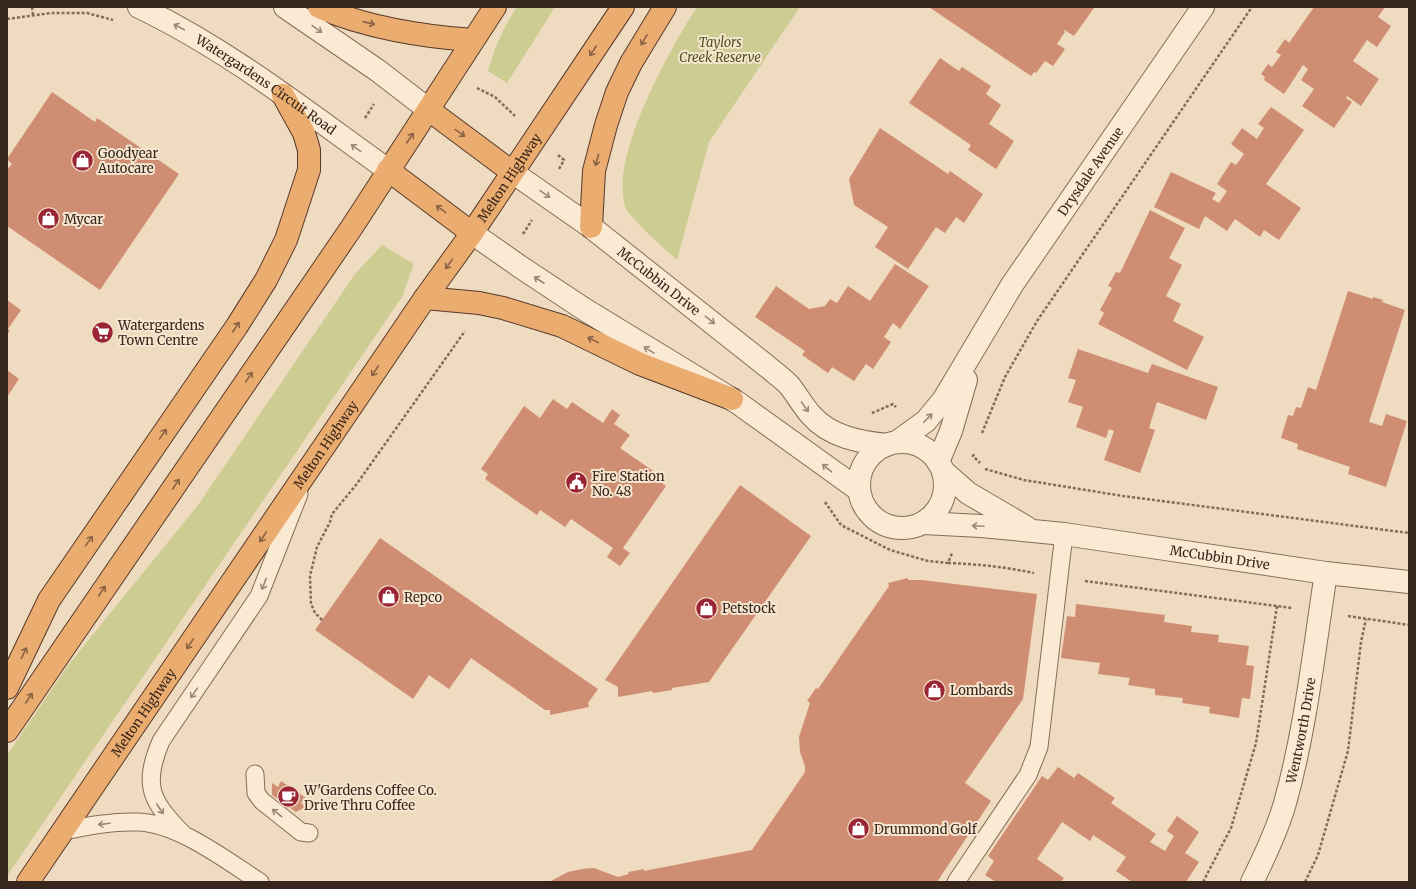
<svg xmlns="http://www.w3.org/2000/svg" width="1416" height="889" font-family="Merriweather,serif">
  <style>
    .green { fill: #cdcd93 }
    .building { fill: #cf8e74 }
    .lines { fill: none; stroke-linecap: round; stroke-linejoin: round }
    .service-casing { stroke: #886b57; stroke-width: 19 }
    .minor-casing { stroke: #886b57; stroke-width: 24 }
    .tertiary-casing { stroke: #886b57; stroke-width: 24 }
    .trunk-casing { stroke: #563a2c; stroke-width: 24 }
    .path { stroke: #886b57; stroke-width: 2.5; stroke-dasharray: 3 2; stroke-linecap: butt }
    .service { stroke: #fae9d3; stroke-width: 17 }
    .minor { stroke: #fae9d3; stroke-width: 22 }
    .tertiary { stroke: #fae9d3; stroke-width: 22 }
    .trunk { stroke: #ebac70; stroke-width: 22 }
    .oneway { stroke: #886242 }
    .oneway2 { stroke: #988878 }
    .labels { text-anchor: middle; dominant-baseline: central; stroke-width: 4; stroke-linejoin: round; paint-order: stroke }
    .park-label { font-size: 13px; font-style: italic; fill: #4e5522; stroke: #f6e6cf }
    .street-label { font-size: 13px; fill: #37261c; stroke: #f6e6cf }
    .poi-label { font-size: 13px; fill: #37261c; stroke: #f6e6cf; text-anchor: start }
  </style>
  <rect width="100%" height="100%" fill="#efdbbf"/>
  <!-- green -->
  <path class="green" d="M517,7h38l-48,76 -19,-12c7,-24 15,-44 29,-64z
    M697,7h103l-91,135 -32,118c-10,-9 -49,-43 -52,-54 -15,-51 45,-157 72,-199z
    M382,245l32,19 -12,33 -395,579v-121l62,-91 129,-159 157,-231z"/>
  <!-- building -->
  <path class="building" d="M929,7h164l1,1 -20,28 -11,-7 2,3 -8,12 8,5 -12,17 -8,-5 -9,12 -2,-1 -3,4z
    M1314,7h71l-7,10 13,9 -14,21 -10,-7 -14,21 26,18 -18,27 -14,-10 -1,2 6,4 -18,26 -32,-22 12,-17 -13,-9 7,-11 -5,-4 -19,29 -20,-14 1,-3 -4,-3 7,-10 4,3 9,-12 -5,-3 9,-13 4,4z
    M940,58l19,13 3,-4 29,19 -5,8 15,11 -12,19 25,17 -18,28 -28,-19 3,-5 -62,-42z
    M52,92l43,30 2,-4 82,56 -79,116 -93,-64v-58l1,1 4,-5 -5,-5z
    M1271,107l33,23 -38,54 35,24 -22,32 -15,-10 -4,7 -25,-18 -8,12 -22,-15 -6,13 -45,-22 17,-35 45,21 -4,6 7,4 8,-12 -10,-7 14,-22 5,3 8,-11 -13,-10 11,-16 15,11 7,-11 -6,-4z
    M880,128l68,46 2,-3 33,23 -19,29 -8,-6 -11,16 -9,-6 -28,42 -33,-22 13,-20 -34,-22 -5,-26z
    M1150,210l35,18 -16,30 13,7 -16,31 15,8 -8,17 31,16 -17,33 -89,-46 6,-11 -4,-3 12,-22 -4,-2 8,-14 4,1z
    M895,264l34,22 -29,43 -7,-6 -9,14 7,5 -18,27 -7,-5 -12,17 -22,-14 -4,6 -26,-18 3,-4 -50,-34 21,-31 33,23 16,-3 5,-7 7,4 11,-17 22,15z
    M1348,291l25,8v-2l10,3 -1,2 23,8 -36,112 13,4 4,-12 21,7 -21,66 -38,-13 2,-7 -53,-18 1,-5 -17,-6 7,-23 5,1 3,-9 5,1 7,-21 8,3z
    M7,300l14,10 -13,19 2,2 -3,3z
    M1078,349l70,24 4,-9 66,23 -12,33 -49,-18 -8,26 6,2 -15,43 -36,-13 10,-29 -5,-2 -3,9 -30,-11 7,-20 -15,-5 8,-22 -8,-2z
    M7,370l12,9 -12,18z
    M553,399l14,10 5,-7 31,21 9,-14 8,6 -6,9 16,11 -10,13 42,29 -3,4 7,5 -43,62 7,5 -10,13 -13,-9 6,-9 -42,-29 -6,8 -25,-17 -3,5 -52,-36 3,-5 -7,-5 43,-63 16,12z
    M740,485l71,51 -102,146 -37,6v2l-19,3 -1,-2 -34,6v-10l-13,-7z
    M380,538l218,151 -10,14 1,4 -39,8v-5h-5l-74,-52 -22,31 -20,-14 -16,24 -98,-69z
    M908,578v2h14l115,14 -14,105 -58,84 26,18 -54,81h-388l19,-10 14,-3 12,-1 24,9 11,-3 -1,-2 16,-3v2l108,-21 53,-78v-6l-5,-14 -1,-15 11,-34 -3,-2 9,-13 2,1 71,-103 -1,-3z
    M1076,604l89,11 -1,7 28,4 -1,6 28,3 -1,7 31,4 -3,19 8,1 -4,33 -8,-1 -3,20 -30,-5 1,-6 -28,-4 1,-5 -28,-3v-6l-27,-4 2,-7 -32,-4 2,-11 -39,-5 6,-42 8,1z
    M1058,767l16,11 4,-5 37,25 -4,5 45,31 -6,8 15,9 9,-15 -7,-5 10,-15 22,16 -14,21 14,9 -13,20h-54l-16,-11 10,-14 -33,-22 -3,6 -28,-19 -25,37 27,19 -3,4h-65l-11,-7 9,-14 -6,-5 54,-80 6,4z
    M281,781l25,17 -5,5 5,4 -10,5 -24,-17v-12l6,4z"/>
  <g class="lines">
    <defs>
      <path id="service" d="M255,774l1,19 6,8 39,31 8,1
        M63,831c25,-5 50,-10 75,-9 40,1 89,39 122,60
        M183,834c-32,-33 -41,-48 -22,-93l98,-145 40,-102
        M956,882l72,-107 11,-28 25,-213"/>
      <g id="minor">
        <path id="s1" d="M139,7c90,43 169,106 249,163"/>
        <path d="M285,7l92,63 52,40"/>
        <path id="s2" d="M897,442l29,-21 18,-22 68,-114 191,-278"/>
        <path d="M938,462l13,-31 15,-51"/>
        <path id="s3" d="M1252,882c13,-26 25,-51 33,-79 21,-75 29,-153 41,-230"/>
      </g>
      <g id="tertiary">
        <path id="s4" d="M512,172l79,55 177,140c7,6 15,12 21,18 8,10 14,21 22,30 19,22 49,27 76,30"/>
        <path d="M472,233l47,33 65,43 154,94 121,87"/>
        <circle cx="902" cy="485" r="43"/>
        <path d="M943,471l25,22 58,34"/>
        <path id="s5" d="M923,523l58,3 83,8 262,39 83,9"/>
      </g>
      <g id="trunk">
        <path d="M319,7c45,20 105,30 154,33"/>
        <path d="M429,110l83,62"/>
        <path d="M388,170l84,63"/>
        <path d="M591,227l3,-56 12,-46 11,-33 14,-29 34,-56"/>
        <path d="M425,298l54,5 24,5 59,18 78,38 92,35"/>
        <path d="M7,688l42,-88 188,-274 29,-46 20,-40 23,-70v-20l-5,-17 -21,-38"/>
        <path d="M7,731l345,-504 143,-220"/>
        <path id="s6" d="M28,882l397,-584 47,-65 151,-226"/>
      </g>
    </defs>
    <!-- service casing -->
    <use href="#service" class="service-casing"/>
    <!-- minor casing -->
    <use href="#minor" class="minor-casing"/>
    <!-- tertiary casing -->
    <use href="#tertiary" class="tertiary-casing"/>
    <!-- trunk casing -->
    <use href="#trunk" class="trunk-casing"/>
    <!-- path -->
    <path class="path" d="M32,7l1,8
      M7,19l44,-6h36l26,7
      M477,88l18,9 20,19
      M365,118l9,-14
      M558,155l6,5 -5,9
      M523,234l9,-14
      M872,413l21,-9 3,3
      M982,433l23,-56 32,-56 215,-314
      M974,454l-1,2 7,7
      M985,469l39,11 99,16 286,37
      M825,502l16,23 49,25 38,11 20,2 4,-10
      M948,563c29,1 57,4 86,10
      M1085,581l207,27
      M1348,616l61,9
      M322,620l-7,-7 -4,-9 -1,-28 7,-29 13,-25 2,-8 24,-29 109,-154
      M1203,882l28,-54 25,-85 21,-137
      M1305,882l13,-27 30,-104 13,-109 5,-23"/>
    <!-- service -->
    <use href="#service" class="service"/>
    <!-- minor -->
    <use href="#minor" class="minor"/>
    <!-- tertiary -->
    <use href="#tertiary" class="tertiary"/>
    <!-- trunk -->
    <use href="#trunk" class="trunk"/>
  </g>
  <!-- one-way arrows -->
  <defs><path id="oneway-shaft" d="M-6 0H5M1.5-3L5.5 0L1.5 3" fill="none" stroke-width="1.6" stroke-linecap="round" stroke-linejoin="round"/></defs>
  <g class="oneway">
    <use href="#oneway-shaft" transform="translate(369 23) rotate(13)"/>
    <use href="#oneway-shaft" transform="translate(644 40) rotate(120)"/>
    <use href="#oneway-shaft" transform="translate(593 51) rotate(124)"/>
    <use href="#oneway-shaft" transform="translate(460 133) rotate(36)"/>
    <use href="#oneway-shaft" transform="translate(410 138) rotate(-56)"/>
    <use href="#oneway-shaft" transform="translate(597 160) rotate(105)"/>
    <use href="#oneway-shaft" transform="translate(441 209) rotate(-144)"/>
    <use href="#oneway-shaft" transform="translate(449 264) rotate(126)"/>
    <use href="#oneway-shaft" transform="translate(236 327) rotate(-57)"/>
    <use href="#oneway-shaft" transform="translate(593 340) rotate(-154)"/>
    <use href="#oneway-shaft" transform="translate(375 371) rotate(124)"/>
    <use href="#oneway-shaft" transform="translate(249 377) rotate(-56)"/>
    <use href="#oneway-shaft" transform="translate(163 434) rotate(-55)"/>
    <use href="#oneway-shaft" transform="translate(176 484) rotate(-56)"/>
    <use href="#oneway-shaft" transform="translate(263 537) rotate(124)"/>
    <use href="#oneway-shaft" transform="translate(89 541) rotate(-55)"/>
    <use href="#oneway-shaft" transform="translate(102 591) rotate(-56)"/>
    <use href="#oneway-shaft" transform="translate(190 644) rotate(124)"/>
    <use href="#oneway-shaft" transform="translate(24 653) rotate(-64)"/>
    <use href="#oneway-shaft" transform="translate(29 698) rotate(-56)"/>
  </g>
  <g class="oneway2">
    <use href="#oneway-shaft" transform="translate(179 27) rotate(-152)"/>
    <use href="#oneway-shaft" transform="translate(317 29) rotate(35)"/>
    <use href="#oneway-shaft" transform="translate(356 148) rotate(-144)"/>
    <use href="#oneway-shaft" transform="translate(545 194) rotate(35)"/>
    <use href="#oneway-shaft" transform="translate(539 280) rotate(-147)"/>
    <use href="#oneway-shaft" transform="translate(710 320) rotate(39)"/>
    <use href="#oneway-shaft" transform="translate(649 350) rotate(-148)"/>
    <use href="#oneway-shaft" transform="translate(805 407) rotate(54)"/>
    <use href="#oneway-shaft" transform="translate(928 418) rotate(-46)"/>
    <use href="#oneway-shaft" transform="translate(827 468) rotate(-140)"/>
    <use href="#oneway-shaft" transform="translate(978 526) rotate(-177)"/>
    <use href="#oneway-shaft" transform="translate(264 584) rotate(111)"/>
    <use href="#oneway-shaft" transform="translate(194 693) rotate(125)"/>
    <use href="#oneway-shaft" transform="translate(160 809) rotate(57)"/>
    <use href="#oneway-shaft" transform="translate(277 813) rotate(-142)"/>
    <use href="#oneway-shaft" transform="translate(104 824) rotate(173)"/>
  </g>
  <!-- icons -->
  <defs>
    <symbol id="shop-disc" viewBox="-11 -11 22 22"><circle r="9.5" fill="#992535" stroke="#f6e6cf"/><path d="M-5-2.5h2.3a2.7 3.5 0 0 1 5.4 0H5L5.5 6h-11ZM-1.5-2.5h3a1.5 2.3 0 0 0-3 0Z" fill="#fff"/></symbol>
    <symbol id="supermarket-disc" viewBox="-11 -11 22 22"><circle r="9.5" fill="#992535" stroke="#f6e6cf"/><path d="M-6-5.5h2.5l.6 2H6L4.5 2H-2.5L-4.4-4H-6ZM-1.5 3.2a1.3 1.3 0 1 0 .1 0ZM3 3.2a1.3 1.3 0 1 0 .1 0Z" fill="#fff"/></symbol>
    <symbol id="civic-disc" viewBox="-11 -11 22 22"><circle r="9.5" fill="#992535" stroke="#f6e6cf"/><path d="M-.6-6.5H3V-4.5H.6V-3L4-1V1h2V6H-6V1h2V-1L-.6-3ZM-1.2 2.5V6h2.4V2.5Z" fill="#fff"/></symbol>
    <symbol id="cafe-disc" viewBox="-11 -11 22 22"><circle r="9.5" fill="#992535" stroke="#f6e6cf"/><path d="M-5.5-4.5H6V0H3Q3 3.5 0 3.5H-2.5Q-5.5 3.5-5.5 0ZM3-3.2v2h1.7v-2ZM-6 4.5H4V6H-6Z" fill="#fff"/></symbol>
  </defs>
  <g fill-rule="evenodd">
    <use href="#shop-disc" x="70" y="148" width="25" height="25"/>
    <use href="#shop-disc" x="36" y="206" width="25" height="25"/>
    <use href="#supermarket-disc" x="90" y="320" width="25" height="25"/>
    <use href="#civic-disc" x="564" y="470" width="25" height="25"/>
    <use href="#shop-disc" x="376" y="584" width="25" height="25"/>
    <use href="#shop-disc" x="694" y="596" width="25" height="25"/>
    <use href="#shop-disc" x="922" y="678" width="25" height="25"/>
    <use href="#cafe-disc" x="276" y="784" width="25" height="25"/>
    <use href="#shop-disc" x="846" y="816" width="25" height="25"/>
  </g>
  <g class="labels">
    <!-- park labels -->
    <g class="park-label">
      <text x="720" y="42">Taylors<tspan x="720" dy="15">Creek Reserve</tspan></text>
    </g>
    <!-- street labels -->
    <g class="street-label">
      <text stroke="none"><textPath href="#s1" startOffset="149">Watergardens Circuit Road</textPath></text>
      <text stroke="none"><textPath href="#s2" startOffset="335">Drysdale Avenue</textPath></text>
      <text stroke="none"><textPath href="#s6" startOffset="853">Melton Highway</textPath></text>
      <text stroke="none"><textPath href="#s4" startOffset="183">McCubbin Drive</textPath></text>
      <text stroke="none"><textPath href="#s6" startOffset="529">Melton Highway</textPath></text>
      <text stroke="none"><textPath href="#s5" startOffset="299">McCubbin Drive</textPath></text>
      <text stroke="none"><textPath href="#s6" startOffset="205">Melton Highway</textPath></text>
      <text stroke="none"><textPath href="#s3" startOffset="160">Wentworth Drive</textPath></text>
    </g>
    <!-- poi labels -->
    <g class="poi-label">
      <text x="98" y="153">Goodyear<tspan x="98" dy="15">Autocare</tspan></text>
      <text x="64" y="219">Mycar</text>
      <text x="118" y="325">Watergardens<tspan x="118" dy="15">Town Centre</tspan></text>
      <text x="592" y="476">Fire Station<tspan x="592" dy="15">No. 48</tspan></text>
      <text x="404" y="597">Repco</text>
      <text x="722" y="608">Petstock</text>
      <text x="950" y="690">Lombards</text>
      <text x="304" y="790">W'Gardens Coffee Co.<tspan x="304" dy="15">Drive Thru Coffee</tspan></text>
      <text x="874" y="829">Drummond Golf</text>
    </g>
  </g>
  <!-- border -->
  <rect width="1416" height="889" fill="none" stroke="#37261c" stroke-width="16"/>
</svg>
